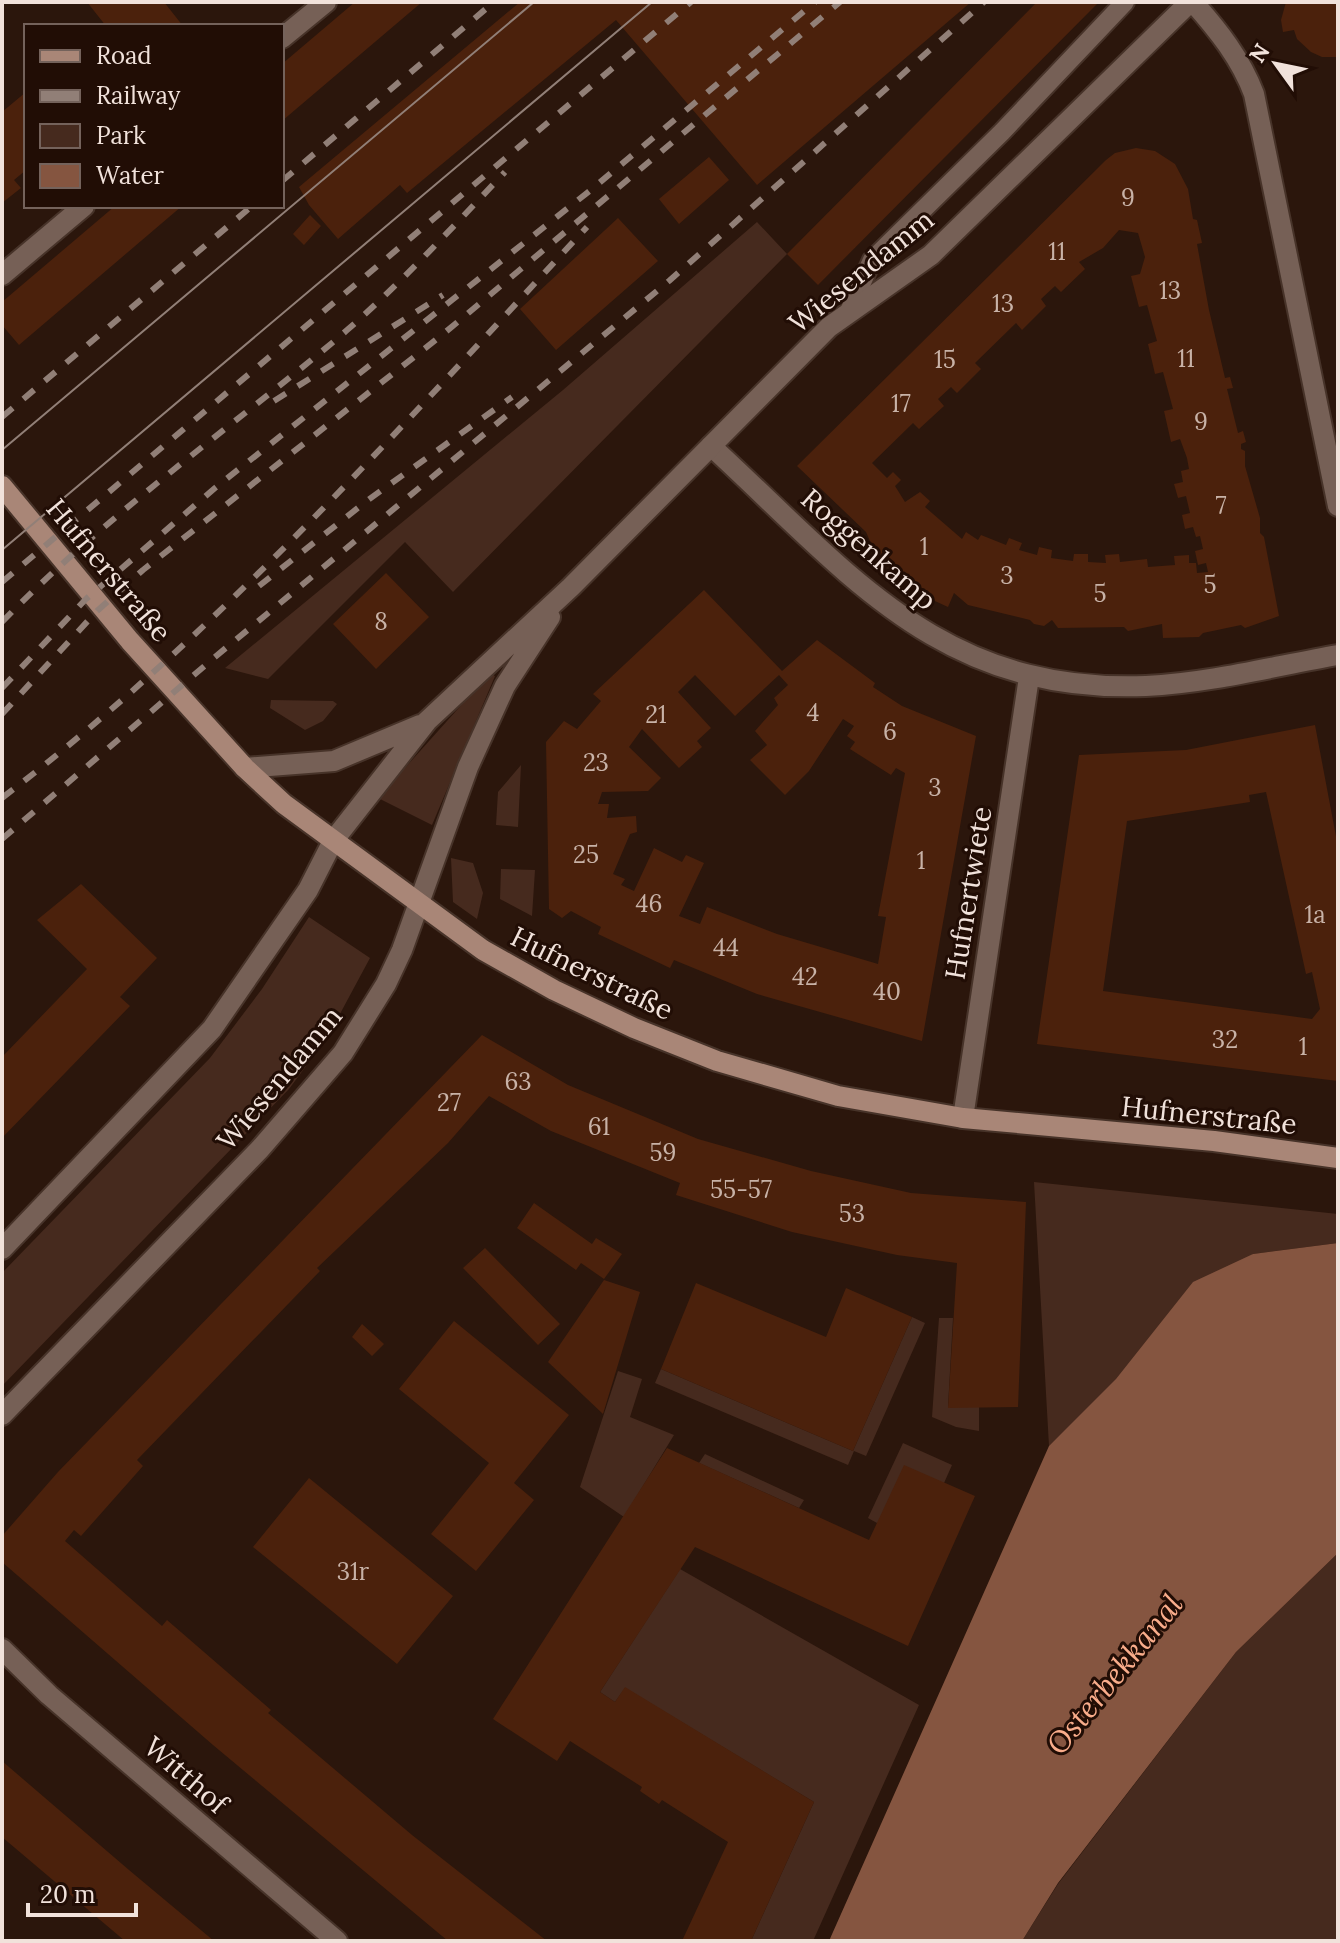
<svg xmlns="http://www.w3.org/2000/svg" width="1340" height="1943" font-family="Lora,serif">
  <style>
    .green { fill: #462a1e }
    .water { fill: #855540 }
    .building { fill: #4b210c; fill-rule: evenodd }
    .lines { fill: none; stroke-linecap: round; stroke-linejoin: round }
    .service-casing { stroke: #473329; stroke-width: 22 }
    .minor-casing { stroke: #473329; stroke-width: 24 }
    .tertiary-casing { stroke: #473329; stroke-width: 24 }
    .secondary-casing { stroke: #473329; stroke-width: 24 }
    .service { stroke: #766056; stroke-width: 18 }
    .minor { stroke: #766056; stroke-width: 20 }
    .tertiary { stroke: #766056; stroke-width: 20 }
    .secondary { stroke: #a98677; stroke-width: 20 }
    .tram { stroke: #917f77; stroke-width: 2 }
    .rail { stroke: #917f77; stroke-width: 6; stroke-dasharray: 14 14; stroke-linecap: butt }
    .labels { text-anchor: middle; dominant-baseline: central; stroke-width: 6; stroke-linejoin: round; paint-order: stroke }
    .number-label { font-size: 24px; fill: #c8b2a7 }
    .street-label { font-size: 28px; fill: #f1e2db; stroke: #210d05 }
    .water-label { font-size: 30px; font-style: italic; fill: #faad8b; stroke: #210d05 }
  </style>
  <rect width="100%" height="100%" fill="#2b160c"/>
  <!-- green -->
  <path class="green" d="M757,222l30,32 -334,338 -48,-50 -137,137 -43,-11 338,-278z
    M490,673l5,3 -63,149 -54,-27z
    M271,700l62,1 4,3 -14,17 -18,9 -35,-22z
    M521,765l-3,62 -22,-2 2,-33z
    M451,858l22,5 10,30 -6,26 -24,-17z
    M501,869l34,1 -3,46 -32,-17z
    M309,917l61,41 -43,80 -38,51 -287,297v-113l208,-215 52,-69z
    M1034,1182l304,32v29l-85,11 -204,192z
    M912,1317l13,6 -59,133 -12,-5 -6,14 -193,-82 6,-14 192,82z
    M939,1318h14l-5,89h31v24l-23,-4 -24,-10z
    M618,1371l24,8 -12,38 44,18 -50,82 -44,-30z
    M903,1443l49,22 -8,18 -67,40 -9,-5z
    M705,1454l99,46 -5,8 -100,-45z
    M1338,1553v383l-3,5h-313l36,-57 178,-232z
    M680,1569l239,136 -106,236h-62l63,-139 -189,-114 -10,14 -15,-10z"/>
  <!-- water -->
  <path class="water" d="M1338,1243v310l-102,99 -178,231 -36,58h-193l220,-495 67,-67 77,-97 60,-28z"/>
  <!-- building -->
  <path class="building" d="M87,2h77l19,24h-77z
    M355,2h67l-140,119v-57z
    M520,2h451l-214,183 -141,-165 -209,173 -7,-8 -62,54 -29,-34 -10,-18z
    M1037,2h62l-281,283 -31,-31z
    M1286,2h52v55h-16l-11,-5 -14,-13 -3,-9 -11,2 -2,-12z
    M26,92v78l-12,10 7,8 -19,15v-91z
    M1136,148l19,3 20,13 13,25 5,30 4,1 5,23 -5,1 12,66 16,68 5,-1 3,11 -6,1 11,44 5,-2 3,11 -5,2v5l4,2v15l15,52v15l4,4 15,79 -34,12 -4,-3 -38,8 -4,4 -36,1 -1,-14 -34,7 -4,-4 -66,1 -6,-8 -8,6 -10,-2 -4,-4 -62,-15 -14,-12 -6,14 -24,-11 -47,-39 -11,-25 -69,-66 309,-306 9,-7zM1119,230l19,3 7,24 -5,17 -9,2 8,31 8,-2 10,36 -9,3 7,30 8,-2 10,37 -9,2 7,31 9,-3 7,19 2,11 -8,2 2,11 -9,2 4,14 8,-2 4,17 -8,2 3,14 8,-2 3,10 4,-1 3,13 -8,2 3,14 8,-2 2,9 -11,1 -1,-10h-7v-8l-15,1 1,9 -27,2 -1,-8 -27,3 -1,-8 -14,1 1,8 -18,-1v-8h-14l-1,7 -22,-3 1,-8 -13,-3 -2,8 -18,-5 3,-7 -13,-5 -3,7 -25,-10 -3,5 -12,-8 -4,7 -37,-32 5,-6 -10,-9 -15,10 -10,-16 6,-6 -8,-8 -6,6 -15,-15 41,-40 6,6 25,-23 -6,-7 13,-12 6,6 24,-24 -6,-6 41,-40 6,7 24,-24 -5,-7 14,-13 6,6 24,-23 -6,-7 24,-14z
    M709,157l20,23 -50,44 -20,-25z
    M115,206h67l-163,139 -17,-20v-23z
    M310,215l11,11 -17,19 -11,-11z
    M618,218l40,43 -102,89 -36,-41z
    M386,573l43,44 -53,52 -43,-45z
    M704,590l78,81 35,-31 58,43 -2,4 29,19 74,30 -54,305 -165,-47 -83,-34 -4,8 -72,-34 3,-7 -30,-16 -9,7 -13,-9 -3,-167 18,-21 13,8 24,-28 -8,-7zM695,675l40,41 44,-41 9,10 -14,13 4,7 -23,26 12,14 -17,15 35,35 24,-24 34,-52 11,7 -7,10 8,6 -5,7 41,26 5,-7 9,5 -27,143 8,1 -8,47 -101,-30 -70,-27 -7,17 -21,-8 25,-53 -18,-8 -4,7 -28,-14 -20,43 -13,-6 4,-6 -12,-5 17,-40 7,-2 -1,-16 -29,2 2,-14h-11l4,-12 46,-1 13,-13 -32,-31 13,-18 37,39 23,-21 -5,-6 14,-13 -33,-36z
    M1315,725l23,122v234l-301,-37 42,-289 107,-5zM1266,792l40,182 6,-2 8,37 -8,10 -209,-28 24,-170 123,-19 -1,-7z
    M81,884l76,74 -37,39 10,9 -128,132v-81l85,-88 -50,-49z
    M482,1035l86,50 130,54 113,32 100,22 115,9 -8,205 -70,1 9,-145 -60,-8 -105,-23 -116,-37 4,-12 -129,-52 -62,-35 -41,47 -131,125 3,3 -183,189 6,6 -62,70 -7,-6 -9,11 97,85 5,-6 104,90 -3,3 144,122 135,106h-99l-235,-196 -211,-183v-26l56,-64z
    M534,1203l58,41 4,-6 26,16 -18,25 -23,-16 -5,7 -59,-42z
    M485,1248l75,76 -22,21 -75,-77z
    M604,1280l36,12 -37,122 -55,-52z
    M696,1283l130,54 20,-49 66,29 -59,134 -192,-82z
    M454,1321l115,94 -55,68 20,17 -58,71 -45,-37 58,-71 -90,-74z
    M362,1324l22,20 -12,12 -20,-19z
    M667,1448l202,92 35,-75 71,31 -67,150 -213,-99 -95,145 15,10 10,-15 189,115 -63,139h-69l46,-99 -66,-42 -3,4 -19,-13 2,-4 -72,-46 -13,20 -64,-42z
    M309,1478l144,118 -56,68 -144,-117z
    M2,1761l127,109 85,71h-89l-123,-104z"/>
  <g class="lines">
    <defs>
      <path id="service" d="M850,309l22,-49 130,-128 123,-130"/>
      <path id="minor" d="M282,38l44,-36
        M2,275l82,-69
        M711,446c138,127 229,248 435,240 64,-3 129,-20 192,-31
        M963,1118l66,-441
        M2,1649l47,46 288,246"/>
      <path id="tertiary" d="M1193,2c25,28 48,57 61,92l84,412
        M245,768l89,-7 86,-36
        M2,1249l210,-220 96,-139 25,-49 94,-120 144,-134 258,-260 102,-72 259,-253
        M2,1415l258,-266 83,-96 43,-69 16,-34 66,-183 37,-81 45,-69"/>
      <path id="secondary" d="M2,486l128,155 115,127 39,36 199,146 71,40 80,38 83,33 121,35 125,22 251,23 124,17"/>
    </defs>
    <!-- service casing -->
    <use href="#service" class="service-casing"/>
    <!-- minor casing -->
    <use href="#minor" class="minor-casing"/>
    <!-- tertiary casing -->
    <use href="#tertiary" class="tertiary-casing"/>
    <!-- secondary casing -->
    <use href="#secondary" class="secondary-casing"/>
    <!-- service -->
    <use href="#service" class="service"/>
    <!-- minor -->
    <use href="#minor" class="minor"/>
    <!-- tertiary -->
    <use href="#tertiary" class="tertiary"/>
    <!-- secondary -->
    <use href="#secondary" class="secondary"/>
    <!-- tram -->
    <path class="tram" d="M2,450l532,-448
      M2,550l650,-548"/>
    <!-- rail -->
    <path class="rail" d="M282,181l212,-179
      M274,401l169,-106
      M2,417l250,-211
      M2,582l689,-580
      M259,586l109,-86 144,-103
      M2,622c100,-103 219,-187 330,-279 62,-52 117,-112 173,-171
      M2,688l84,-89 129,-111 377,-299 223,-187
      M2,714l95,-103 46,-41 299,-235 398,-333
      M2,798c217,-165 400,-372 585,-571
      M2,839l213,-182 454,-376 315,-279"/>
  </g>
  <g class="labels">
    <!-- number labels -->
    <g class="number-label">
      <text x="1128" y="197">9</text>
      <text x="1057" y="251">11</text>
      <text x="1170" y="290">13</text>
      <text x="1003" y="303">13</text>
      <text x="1186" y="358">11</text>
      <text x="945" y="359">15</text>
      <text x="901" y="403">17</text>
      <text x="1201" y="421">9</text>
      <text x="1221" y="505">7</text>
      <text x="924" y="546">1</text>
      <text x="1007" y="575">3</text>
      <text x="1210" y="584">5</text>
      <text x="1100" y="593">5</text>
      <text x="381" y="621">8</text>
      <text x="813" y="712">4</text>
      <text x="656" y="714">21</text>
      <text x="890" y="731">6</text>
      <text x="596" y="762">23</text>
      <text x="935" y="787">3</text>
      <text x="586" y="854">25</text>
      <text x="921" y="860">1</text>
      <text x="649" y="903">46</text>
      <text x="1315" y="914">1a</text>
      <text x="726" y="947">44</text>
      <text x="805" y="976">42</text>
      <text x="887" y="991">40</text>
      <text x="1225" y="1039">32</text>
      <text x="1303" y="1046">1</text>
      <text x="518" y="1081">63</text>
      <text x="449" y="1102">27</text>
      <text x="599" y="1126">61</text>
      <text x="663" y="1152">59</text>
      <text x="741" y="1189">55-57</text>
      <text x="852" y="1213">53</text>
      <text x="353" y="1571">31r</text>
    </g>
    <!-- street labels -->
    <g class="street-label">
      <text transform="translate(861 271) rotate(-39)">Wiesendamm</text>
      <text transform="translate(869 549) rotate(41)">Roggenkamp</text>
      <text transform="translate(109 570) rotate(50)">Hufnerstraße</text>
      <text transform="translate(968 893) rotate(-81)">Hufnertwiete</text>
      <text transform="translate(592 973) rotate(26)">Hufnerstraße</text>
      <text transform="translate(279 1078) rotate(-50)">Wiesendamm</text>
      <text transform="translate(1209 1115) rotate(6)">Hufnerstraße</text>
      <text transform="translate(186 1775) rotate(41)">Witthof</text>
    </g>
    <!-- water labels -->
    <g class="water-label">
      <text transform="translate(1114 1674) rotate(-51)">Osterbekkanal</text>
    </g>
  </g>
  <!-- border -->
  <rect width="1340" height="1943" fill="none" stroke="#f1e2db" stroke-width="8"/>
  <!-- legend -->
  <rect x="24" y="24" width="260" height="184" fill="#210d05" stroke="#74625b" stroke-width="2"/>
  <rect x="40" y="50" width="40" height="12" fill="#a98677" stroke="#74625b" stroke-width="2"/>
  <text x="96" y="64" font-size="24" fill="#f1e2db">Road</text>
  <rect x="40" y="90" width="40" height="12" fill="#917f77" stroke="#74625b" stroke-width="2"/>
  <text x="96" y="104" font-size="24" fill="#f1e2db">Railway</text>
  <rect x="40" y="124" width="40" height="24" fill="#462a1e" stroke="#74625b" stroke-width="2"/>
  <text x="96" y="144" font-size="24" fill="#f1e2db">Park</text>
  <rect x="40" y="164" width="40" height="24" fill="#855540" stroke="#74625b" stroke-width="2"/>
  <text x="96" y="184" font-size="24" fill="#f1e2db">Water</text>
  <!-- north arrow -->
  <g transform="translate(1276 64) rotate(303)" stroke="#210d05" stroke-width="6" paint-order="stroke">
  <path d="M0-6L14 30L0 20L-14 30Z" fill="#f1e2db"/>
  <text y="-12" font-size="22" font-weight="bold" text-anchor="middle" fill="#f1e2db">N</text>
  </g>
  <!-- scale -->
  <path d="M28 1903v12h108v-12" fill="none" stroke="#f1e2db" stroke-width="4"/>
  <text x="40" y="1903" font-size="24" fill="#f1e2db" stroke="#210d05" stroke-width="6" paint-order="stroke">20 m</text>
</svg>
